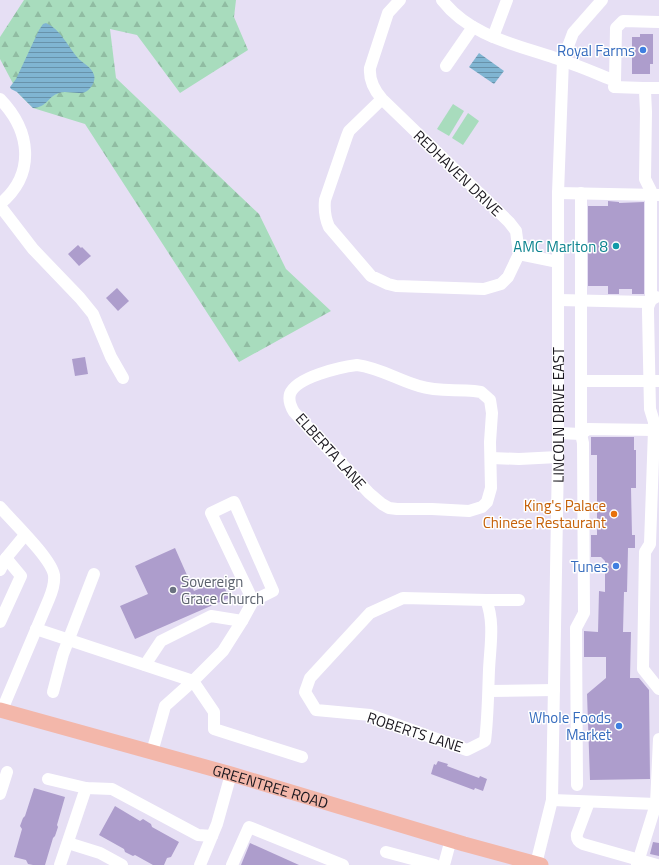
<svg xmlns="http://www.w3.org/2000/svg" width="659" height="865" viewBox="0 0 659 865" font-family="'Titillium Web',sans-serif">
  <defs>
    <pattern id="forest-firs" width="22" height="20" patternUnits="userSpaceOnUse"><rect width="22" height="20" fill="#a8dcbd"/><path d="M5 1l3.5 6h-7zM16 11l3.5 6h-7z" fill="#90bca2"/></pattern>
    <pattern id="water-rules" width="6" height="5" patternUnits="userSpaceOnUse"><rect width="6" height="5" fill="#80b5d2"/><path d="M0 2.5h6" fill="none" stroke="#6892aa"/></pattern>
  </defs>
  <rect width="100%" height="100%" fill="#e6dff4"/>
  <!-- forest -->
  <path fill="url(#forest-firs)" d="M24 0H236L234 17 248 50 180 93 137 35 110 29 116 78 259 214 286 269 331 311 239 362 85 124 33 108 18 93 0 59V37Z"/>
  <!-- garden -->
  <g fill="#a8dcbd">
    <path d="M453 104 464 111 449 136 437 129Z"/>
    <path d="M468 113 479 121 463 145 452 138Z"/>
  </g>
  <!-- water -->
  <g fill="url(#water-rules)">
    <path d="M46 23C60 29 68 46 77 57 82 63 92 67 94 75 96 81 91 88 87 91 80 96 67 90 59 93 48 96 48 107 33 108L17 92 11 89 10 87 16 79 39 30 43 24Z"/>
    <path d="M479 53 504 71 494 84 469 67Z"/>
  </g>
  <!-- building -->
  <g fill="#ad9dcc">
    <path d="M640 34H653V64H650V74H632V37H640Z"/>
    <path d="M608 201 619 202V203L644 202V294H632V289H619V294H608V286H588V206H608Z"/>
    <path d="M78 245 81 248 82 247 91 256 79 266 68 254Z"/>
    <path d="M117 288 129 301 118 311 106 298Z"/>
    <path d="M85 357 88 374 75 376 72 359Z"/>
    <path d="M591 437H634V450H636V488H631L632 535H635V548H628L627 592H624L623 632H631L630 678H639L649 690 650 779 590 780 587 694 606 678V657H584V631L598 632 599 591 605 592V561L601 557H591V535H597V455H591Z"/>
    <path d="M175 548 194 591 221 579 229 598 135 639 120 606 148 594 135 566Z"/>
    <path d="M438 761 448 764 447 766 479 778 480 776 487 779 483 791 475 788 474 790 431 774 434 764 436 765Z"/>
    <path d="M34 788 65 797 57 825 58 827 55 836 53 838 45 865H33L28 864 26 860 14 857 22 829 20 826 23 818 25 816Z"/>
    <path d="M115 806 140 821 143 819 151 824 152 827 179 842 171 857 167 858 164 865H153L135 855 133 856 125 852 124 849 99 835Z"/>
    <path d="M653 842 659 843V856L650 854Z"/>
    <path d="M250 843 299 865H241Z"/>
  </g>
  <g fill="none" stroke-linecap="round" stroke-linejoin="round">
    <!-- minor -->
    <g stroke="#fff" stroke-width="12">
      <path d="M442 0C470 36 514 44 555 58 575 64 595 73 615 81L614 87 643 88 645 91 646 112 645 179 651 191V300L648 307V312L650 409 654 422V430L650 544 645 552 643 669 659 689"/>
      <path d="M493 37 507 0"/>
      <path d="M446 66 473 27"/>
      <path d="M615 81 616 28 623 21 659 22"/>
      <path d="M643 88H659"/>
      <path d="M0 99C31 131 36 174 0 204"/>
      <path d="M382 99 349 131 347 136 325 200C324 210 325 218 329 227L371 276 388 284 396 286 484 289 501 284 508 277 519 254 516 231 509 222 382 99C374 90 369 80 370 68L388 13 400 0"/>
      <path d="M558 193 659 195"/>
      <path d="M0 206 33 249 80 298 93 314 111 357 123 378"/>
      <path d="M519 254 558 262"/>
      <path d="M559 300 647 302 656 297"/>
      <path d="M357 365C380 368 398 380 419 386 437 392 456 389 474 391L481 392 490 400 492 413 490 442 491 488 487 502 482 507 469 511 432 509H397L389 508 382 504 369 493 294 412C291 407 288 401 290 394 296 377 341 367 357 365Z"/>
      <path d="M581 381H659"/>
      <path d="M558 433 581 434 588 429 654 430"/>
      <path d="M491 458 519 459 558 457"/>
      <path d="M0 507C13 522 51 558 54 575 55 584 52 592 49 599L2 710"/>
      <path d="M0 570 6 558 25 535"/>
      <path d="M403 598 486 600C495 622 490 647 489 670 488 694 488 717 485 741L467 750 370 715 316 710 305 692 310 678 370 613Z"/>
      <path d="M486 600H519"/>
      <path d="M253 601 211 513 234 502 273 591 253 601 242 621 223 651 193 681 214 712V729L302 757"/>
      <path d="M0 622 21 576 6 558"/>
      <path d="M36 629 193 681 165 706 152 752"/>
      <path d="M145 665 161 641 211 616 242 621"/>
      <path d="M489 691 554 690"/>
      <path d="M53 692 63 654 94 574"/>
      <path d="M48 779 86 788 112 789 198 835 212 836"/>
      <path d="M577 785 576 628 584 613 583 443 581 434V193"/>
      <path d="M0 794 7 772"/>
      <path d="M552 800 656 804"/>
      <path d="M589 802 577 834C576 840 579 842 583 844L657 865"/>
      <path d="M68 843 100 853 122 865"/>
      <path d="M386 852 435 865"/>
      <path id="s1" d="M536 864 552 800 558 457V193L563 60 573 33 602 0"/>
      <path d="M60 865 86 788"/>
      <path d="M200 865 217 824 231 774"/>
      <path d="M232 865 249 827 343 865"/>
      <path d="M444 865 451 839"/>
      <path d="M637 865 656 804 659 739"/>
    </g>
    <!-- major -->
    <path stroke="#f3b7aa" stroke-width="15" id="s2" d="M0 710 231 774 464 844 541 865"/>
  </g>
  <!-- markers -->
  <g fill="#3f7fe0" stroke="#fff" stroke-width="1.5">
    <circle cx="643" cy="50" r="4"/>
    <circle cx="616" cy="566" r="4"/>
    <circle cx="619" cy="726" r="4"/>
  </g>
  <circle fill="#0f9aa8" stroke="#fff" stroke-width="1.5" cx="616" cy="246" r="4"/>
  <circle fill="#e8710a" stroke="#fff" stroke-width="1.5" cx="614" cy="514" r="4"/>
  <circle fill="#6b7280" stroke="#fff" stroke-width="1.5" cx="173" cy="590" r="4"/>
  <g text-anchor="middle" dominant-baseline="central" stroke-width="3" stroke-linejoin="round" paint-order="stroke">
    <!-- shop labels -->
    <g font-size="15" fill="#366cbe" stroke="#fff" text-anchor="end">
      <text x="635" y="50">Royal Farms</text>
      <text x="608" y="566">Tunes</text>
      <text x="611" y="717">Whole Foods<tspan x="611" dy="17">Market</tspan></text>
    </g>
    <!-- street labels -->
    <g font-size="15" fill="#1a171e" stroke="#fff">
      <text transform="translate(458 173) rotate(44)">REDHAVEN DRIVE</text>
      <text stroke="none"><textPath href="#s1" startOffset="451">LINCOLN DRIVE EAST</textPath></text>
      <text transform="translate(331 451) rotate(48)">ELBERTA LANE</text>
      <text transform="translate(415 732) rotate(18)">ROBERTS LANE</text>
      <text stroke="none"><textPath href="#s2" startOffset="281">GREENTREE ROAD</textPath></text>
    </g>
    <!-- culture labels -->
    <g font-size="15" fill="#0d838f" stroke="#fff" text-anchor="end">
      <text x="608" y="246">AMC Marlton 8</text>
    </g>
    <!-- food labels -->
    <g font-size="15" fill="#c56008" stroke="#fff" text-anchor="end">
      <text x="606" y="505">King's Palace<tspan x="606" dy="17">Chinese Restaurant</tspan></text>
    </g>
    <!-- worship labels -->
    <g font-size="15" fill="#5b616d" stroke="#fff" text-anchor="start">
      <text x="181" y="581">Sovereign<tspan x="181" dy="17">Grace Church</tspan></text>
    </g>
  </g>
</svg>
